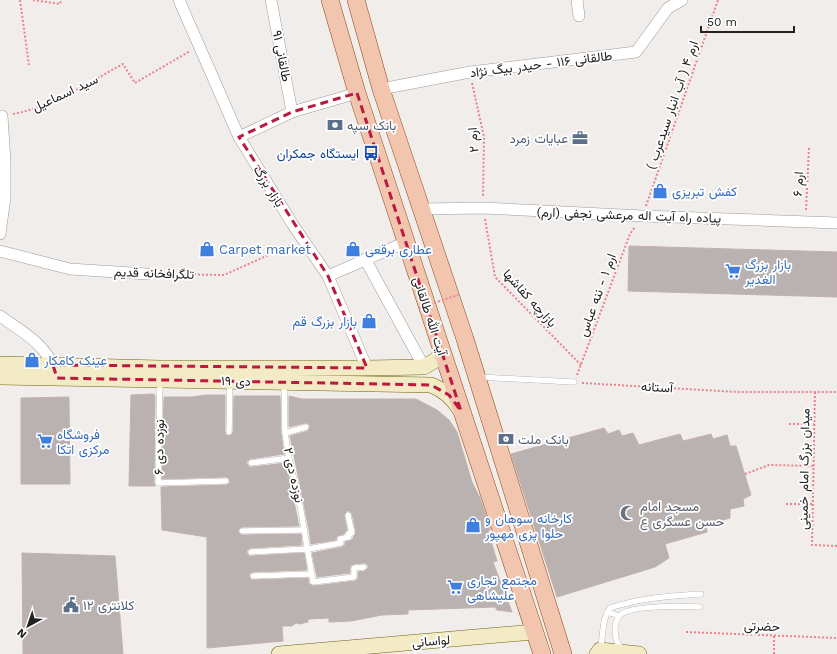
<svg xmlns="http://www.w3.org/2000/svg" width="837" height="654" viewBox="0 0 837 654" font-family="'Work Sans',Vazirmatn,sans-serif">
  <rect width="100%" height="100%" fill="#f1edea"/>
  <!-- building -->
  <g fill="#bab2b0" stroke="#c1b2ae">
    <path d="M629 246 837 252V297L628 291Z"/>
    <path d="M154 394V396H155L154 483 155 486H129L131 395Z"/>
    <path d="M207 395H225V432L226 435 229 436 232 434 233 432 234 396H280L281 433 284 454 250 459 247 461V464L249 467H252L286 463 299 526 242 527 239 529 238 531 240 534 242 535 301 534 302 545 251 548 247 550V553L249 556H251L304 553 307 570 253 572 249 574 251 580 308 578 309 584 314 586 355 581 358 579V572L365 571 368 568V565L365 563 354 564 350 566V573L317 577 312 553 342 547 345 545V542L352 540 356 532 352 514 350 511H347L344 516 347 530 344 534 337 536 336 540 311 544 309 530 290 436 308 431 310 426 309 424 305 423 289 427V396L302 399H416L437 410 449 420 457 432 472 482 480 498 490 527V530L488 531 497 561 493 562 512 612 497 610 495 607 408 610V614L382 615 351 621 329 622V618L308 619V622L299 624 296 623 292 626H282L283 641 207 648V537L162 530 161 487 226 485 230 483 229 478 226 477 162 479 164 397H191Z"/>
    <path d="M69 397 70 484H21V398Z"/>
    <path d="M604 428 608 434 619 430 622 436 633 433 639 445 680 434 683 441 711 434 713 439 727 435 730 446H736L751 495 743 499 744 506 730 509V518L706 525 707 532 665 544 669 558 655 567 557 597 511 454Z"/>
    <path d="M22 553 115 556 123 654H23Z"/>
  </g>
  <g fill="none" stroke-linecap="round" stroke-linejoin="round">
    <defs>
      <g id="lane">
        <path d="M479 377 574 382"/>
        <path d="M160 380 158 483 226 481"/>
        <path d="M284 383 285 433 289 458 300 505 313 582 354 577V568L364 567"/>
        <path d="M229 432 230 382"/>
        <path d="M285 433 306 427"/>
        <path d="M251 463 289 458"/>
        <path d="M242 531 305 530"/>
        <path d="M251 552 308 549 341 543 340 539 349 537 348 534 352 533 348 515"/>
        <path d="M253 576 312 574"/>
        <path d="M607 612 619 616"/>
        <path d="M600 649C604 635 601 621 610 608 639 598 670 596 701 594"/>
        <path d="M623 649C617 645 615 637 615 630 615 625 616 619 620 615 631 605 684 606 700 607"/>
      </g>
      <g id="street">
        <path d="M179 0 239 137 293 225 328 276 367 368"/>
        <path d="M271 0 292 112"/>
        <path d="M577 0 579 16"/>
        <path d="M381 89 470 72 636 52 668 8 682 0"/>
        <path d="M0 116H2L5 162V197L0 234"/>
        <path d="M239 137 292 112 357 93"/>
        <path d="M422 209 483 208 643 216 837 223"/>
        <path d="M0 251 70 269 147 274"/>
        <path d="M365 259 424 367"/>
        <path d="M328 276 406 242"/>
        <path d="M0 316C21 331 46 344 55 370"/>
      </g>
      <g id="secondary">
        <path d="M0 364 160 368H367L424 367 439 358 441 347"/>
        <path d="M0 377 431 385C444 390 453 398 460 410"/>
        <path d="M279 654 534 632"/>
        <path d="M597 654 600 650 639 654"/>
      </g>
      <g id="primary">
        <path d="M330 0 357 93 542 654"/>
        <path d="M356 0 381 89 465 339 563 654"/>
      </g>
    </defs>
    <!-- lane casing -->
    <use href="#lane" stroke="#9c9c9c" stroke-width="6"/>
    <!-- street casing -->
    <use href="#street" stroke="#9c9c9c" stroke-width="12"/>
    <!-- secondary casing -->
    <use href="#secondary" stroke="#6f6313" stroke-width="16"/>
    <!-- primary casing -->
    <use href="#primary" stroke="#8d4813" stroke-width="18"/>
    <!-- path -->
    <g stroke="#ea828f" stroke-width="2" stroke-dasharray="2 2" stroke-linecap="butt">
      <path d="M20 0 29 65"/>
      <path d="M33 0 60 4 61 0"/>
      <path d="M472 83 484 137 483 197"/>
      <path d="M13 114C52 107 88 83 123 64L135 83 190 51"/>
      <path d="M646 206 718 0"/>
      <path d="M806 210 809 147"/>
      <path d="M485 219 495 277 581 365"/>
      <path d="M158 274 224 275 293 244"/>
      <path d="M577 375 630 234 635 227"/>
      <path d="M582 383 738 392H837"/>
      <path d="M815 392 812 545 837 546"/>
      <path d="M789 424H814"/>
      <path d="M745 474 769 465 813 466"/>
      <path d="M786 504H812"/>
      <path d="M686 632 837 638"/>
      <path d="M774 654V636"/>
    </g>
    <!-- lane -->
    <use href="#lane" stroke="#fff" stroke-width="5.5"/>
    <!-- street -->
    <use href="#street" stroke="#fff" stroke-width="11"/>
    <!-- secondary -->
    <use href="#secondary" stroke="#f3ebc6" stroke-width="15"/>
    <!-- primary -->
    <use href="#primary" stroke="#f2c5ae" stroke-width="17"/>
    <!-- path-bridge -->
    <path stroke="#ea828f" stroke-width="2" stroke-dasharray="2 2" stroke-linecap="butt" d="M419 308 458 295"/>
  </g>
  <!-- marked area -->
  <path fill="none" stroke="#bb193f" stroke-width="3" stroke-dasharray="8 5" stroke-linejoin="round" d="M357 93 461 411 449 395 431 385 57 378 53 365 367 368 328 276 239 137 292 112Z"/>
  <!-- icons -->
  <defs>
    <symbol id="bank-bare" viewBox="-9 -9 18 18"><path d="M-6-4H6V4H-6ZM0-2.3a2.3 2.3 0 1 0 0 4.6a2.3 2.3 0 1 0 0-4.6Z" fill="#5c6f8a" stroke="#fff" stroke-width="2.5" paint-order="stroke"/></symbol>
    <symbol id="office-bare" viewBox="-9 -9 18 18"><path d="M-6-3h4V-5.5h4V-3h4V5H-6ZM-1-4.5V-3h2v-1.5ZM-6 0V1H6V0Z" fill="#5c6f8a" stroke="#fff" stroke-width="2.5" paint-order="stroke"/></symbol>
    <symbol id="bus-bare" viewBox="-9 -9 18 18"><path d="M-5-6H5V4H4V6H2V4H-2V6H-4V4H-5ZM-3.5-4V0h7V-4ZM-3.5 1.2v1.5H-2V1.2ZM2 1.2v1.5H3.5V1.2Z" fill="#1a4fb4" stroke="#fff" stroke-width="2.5" paint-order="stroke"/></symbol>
    <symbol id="shop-bare" viewBox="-9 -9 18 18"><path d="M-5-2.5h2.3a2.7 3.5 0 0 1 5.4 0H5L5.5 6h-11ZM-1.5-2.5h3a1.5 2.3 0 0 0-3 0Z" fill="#3f7fe0" stroke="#fff" stroke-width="2.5" paint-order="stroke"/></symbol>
    <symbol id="supermarket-bare" viewBox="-9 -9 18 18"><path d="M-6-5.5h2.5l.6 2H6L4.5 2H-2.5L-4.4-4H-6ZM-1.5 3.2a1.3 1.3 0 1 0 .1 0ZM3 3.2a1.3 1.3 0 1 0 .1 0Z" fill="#3f7fe0" stroke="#fff" stroke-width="2.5" paint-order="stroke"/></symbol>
    <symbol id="mosque-bare" viewBox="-9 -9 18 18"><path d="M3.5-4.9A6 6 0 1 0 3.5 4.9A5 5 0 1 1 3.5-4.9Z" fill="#6b7280" stroke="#fff" stroke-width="2.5" paint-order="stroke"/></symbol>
    <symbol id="civic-bare" viewBox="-9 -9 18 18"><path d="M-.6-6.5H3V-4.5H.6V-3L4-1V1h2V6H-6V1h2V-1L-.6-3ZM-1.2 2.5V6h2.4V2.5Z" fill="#5c6f8a" stroke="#fff" stroke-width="2.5" paint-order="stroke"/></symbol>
  </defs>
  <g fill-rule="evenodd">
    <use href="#bank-bare" x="324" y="114" width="22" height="22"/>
    <use href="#office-bare" x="569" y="127" width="22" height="22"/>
    <use href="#bus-bare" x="360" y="142" width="22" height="22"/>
    <use href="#shop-bare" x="649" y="180" width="22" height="22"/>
    <use href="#shop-bare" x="196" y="238" width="22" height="22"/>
    <use href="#shop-bare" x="342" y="238" width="22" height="22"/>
    <use href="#supermarket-bare" x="722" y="260" width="22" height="22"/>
    <use href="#shop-bare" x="358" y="310" width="22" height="22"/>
    <use href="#shop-bare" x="21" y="349" width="22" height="22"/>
    <use href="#bank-bare" x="495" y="428" width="22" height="22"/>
    <use href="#supermarket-bare" x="34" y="430" width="22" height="22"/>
    <use href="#mosque-bare" x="617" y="502" width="22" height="22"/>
    <use href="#shop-bare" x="462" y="514" width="22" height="22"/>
    <use href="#supermarket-bare" x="444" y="576" width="22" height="22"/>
    <use href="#civic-bare" x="60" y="594" width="22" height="22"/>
  </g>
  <g text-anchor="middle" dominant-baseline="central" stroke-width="3.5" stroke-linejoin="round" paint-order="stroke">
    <!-- street labels -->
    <g font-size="13" fill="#222" stroke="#fff">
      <text transform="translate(282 56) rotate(79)">طالقانی ۹۱</text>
      <text transform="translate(541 64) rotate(-7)">طالقانی ۱۱۶ - حیدر بیگ نژاد</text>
      <text transform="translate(65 93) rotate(-25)">سید اسماعیل</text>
      <text transform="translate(672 105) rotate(-71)">ارم ۴ ( آب انبار سیدعرب )</text>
      <text transform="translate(473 140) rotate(-95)">ارم ۲</text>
      <text transform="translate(798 184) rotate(-87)">ارم ۶</text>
      <text transform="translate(269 186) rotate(58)">بازار بزرگ</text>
      <text transform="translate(629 215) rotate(2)">پیاده راه آیت اله مرعشی نجفی (ارم)</text>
      <text transform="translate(154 273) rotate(2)">تلگرافخانه قدیم</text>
      <text transform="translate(597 295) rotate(-70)">ارم ۱ - ننه عباس</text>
      <text transform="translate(530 298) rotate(48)">بازارچه کفاشها</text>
      <text transform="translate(430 316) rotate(72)">آیت الله طالقانی</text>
      <text transform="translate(236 381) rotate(1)">۱۹ دی</text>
      <text transform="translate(657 387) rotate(3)">آستانه</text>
      <text transform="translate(159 447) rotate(-89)">نوزده دی ۶</text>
      <text transform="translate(804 469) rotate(-89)">میدان بزرگ امام خمینی</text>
      <text transform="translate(294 475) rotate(78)">نوزده دی ۲</text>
      <text transform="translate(762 626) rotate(2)">حضرتی</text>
      <text transform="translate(431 641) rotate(-5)">لواسانی</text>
    </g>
    <!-- service labels -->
    <g font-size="13" fill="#4e5e75" stroke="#fff" text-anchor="start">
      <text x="347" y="125">بانک سپه</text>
      <text x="568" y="138" text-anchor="end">عبایات زمرد</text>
      <text x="518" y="439">بانک ملت</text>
      <text x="83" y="605">کلانتری ۱۲</text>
    </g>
    <!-- transit labels -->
    <g font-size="13" fill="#164399" stroke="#fff" text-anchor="end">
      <text x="359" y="153">ایستگاه جمکران</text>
    </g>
    <!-- shop labels -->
    <g font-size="13" fill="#366cbe" stroke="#fff" text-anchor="start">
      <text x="672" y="191">کفش تبریزی</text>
      <text x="219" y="249">Carpet market</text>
      <text x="365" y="249">عطاری برقعی</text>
      <text x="745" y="264">بازار بزرگ<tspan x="745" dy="15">الغدیر</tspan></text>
      <text x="357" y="321" text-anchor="end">بازار بزرگ قم</text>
      <text x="44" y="360">عینک کامکار</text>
      <text x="57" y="434">فروشگاه<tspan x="57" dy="15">مرکزی اتکا</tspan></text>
      <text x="485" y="518">کارخانه سوهان و<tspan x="485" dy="15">حلوا پزی مهپور</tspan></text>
      <text x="467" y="580">مجتمع تجاری<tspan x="467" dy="15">علیشاهی</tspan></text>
    </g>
    <!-- worship labels -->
    <g font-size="13" fill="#5b616d" stroke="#fff" text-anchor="start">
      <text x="640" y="506">مسجد امام<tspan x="640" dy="15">حسن عسگری ع</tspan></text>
    </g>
  </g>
  <!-- north arrow -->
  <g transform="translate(28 626) rotate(220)" stroke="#ffffff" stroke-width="3" paint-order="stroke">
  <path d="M0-3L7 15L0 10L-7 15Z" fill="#222222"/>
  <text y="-6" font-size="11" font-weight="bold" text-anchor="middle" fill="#222222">N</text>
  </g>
  <!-- scale -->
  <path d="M701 26v6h93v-6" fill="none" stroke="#222222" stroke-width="2"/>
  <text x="707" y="26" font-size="12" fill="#222222" stroke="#ffffff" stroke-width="3" paint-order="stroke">50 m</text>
</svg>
